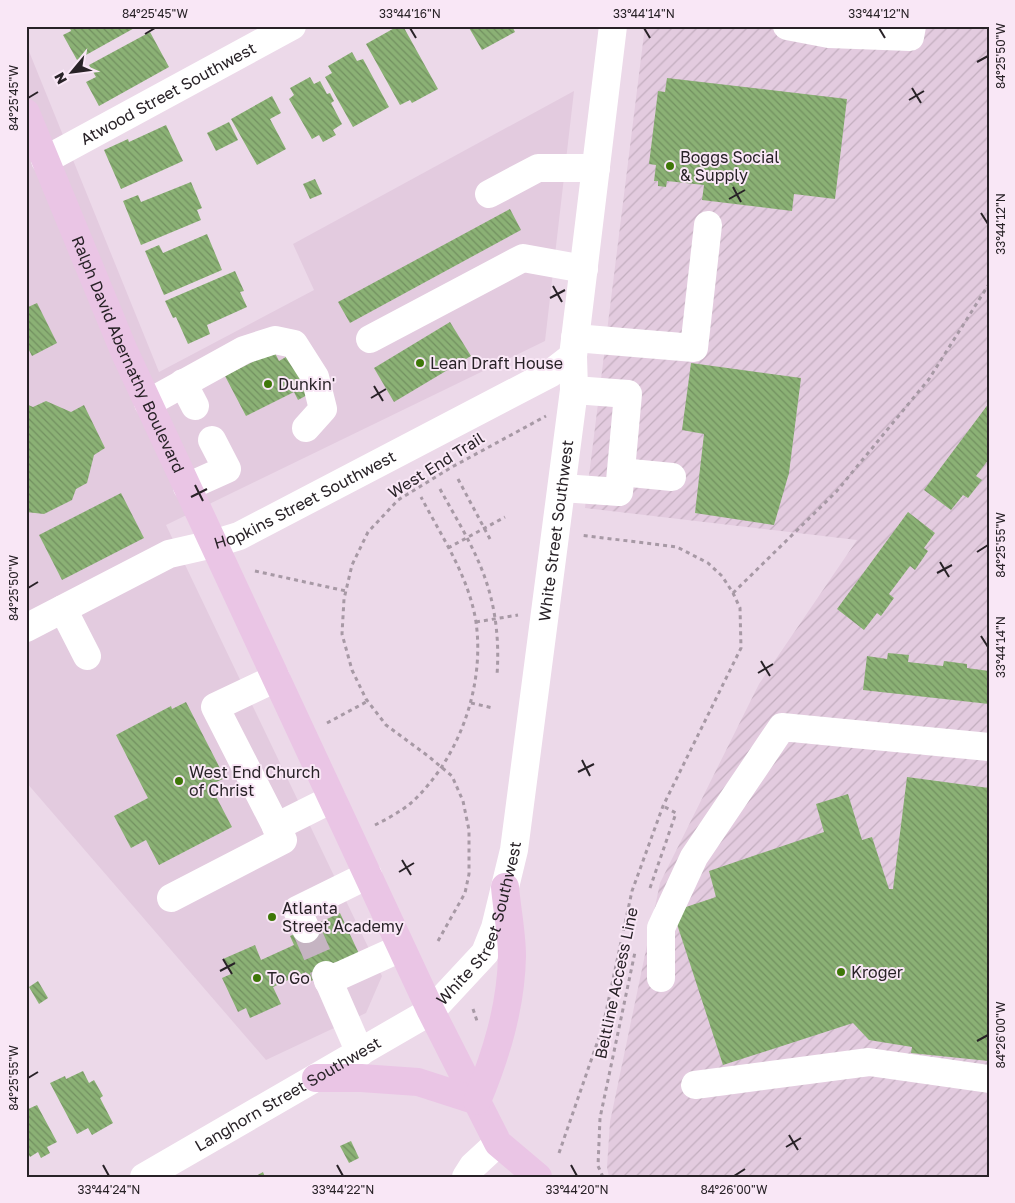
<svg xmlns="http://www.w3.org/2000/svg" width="1015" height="1203" viewBox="0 0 1015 1203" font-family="'Golos Text',sans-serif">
  <defs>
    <pattern id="industrial-furrows" width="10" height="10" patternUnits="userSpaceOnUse" patternTransform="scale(1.25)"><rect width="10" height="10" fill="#e3cbdf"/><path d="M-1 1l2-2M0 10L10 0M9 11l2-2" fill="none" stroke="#c3aebf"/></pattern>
    <pattern id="building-back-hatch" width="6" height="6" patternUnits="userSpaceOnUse" patternTransform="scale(1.25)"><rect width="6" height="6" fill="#8bb175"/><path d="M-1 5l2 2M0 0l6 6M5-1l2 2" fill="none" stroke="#729060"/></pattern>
  </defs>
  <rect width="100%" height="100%" fill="#ecd9e9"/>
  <!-- built -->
  <path fill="#e3cbdf" d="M26 44 159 372 314 290 293 244 574 91 545 341 166 525 382 976 366 1013 266 1060 26 782Z"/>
  <!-- industrial -->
  <path fill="url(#industrial-furrows)" d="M645 26H989V1177H609L607 1167 610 1122 660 883 759 684 857 540 585 508Z"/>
  <!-- building -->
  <g fill="url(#building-back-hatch)">
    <path d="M69 26H138L77 60 63 35 71 31Z"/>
    <path d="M398 26H403L438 89 412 103 410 100 400 105 366 44Z"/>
    <path d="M468 26H512L515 32 482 50Z"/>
    <path d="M150 32 169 67 99 106 86 82 96 77 89 65Z"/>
    <path d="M352 52 357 61 363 59 389 107 353 127 325 77 332 73 328 66Z"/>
    <path d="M310 77 314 84 320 81 327 94 330 93 334 101 331 103 342 124 333 130 336 135 323 142 319 135 312 139 289 99 294 95 290 88Z"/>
    <path d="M667 78 847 99 835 199 794 194 792 211 702 200 704 185 667 181 666 187 658 186V181H654L656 165 649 164 658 91 665 92Z"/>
    <path d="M272 96 281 113 270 119 286 149 257 165 231 119Z"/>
    <path d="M229 122 238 140 216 151 207 133Z"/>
    <path d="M166 125 183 161 121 189 104 150 128 139 129 142Z"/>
    <path d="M315 179 322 194 310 199 303 184Z"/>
    <path d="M191 182 202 208 197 210 201 220 141 245 123 201 138 195 141 202Z"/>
    <path d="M510 209 521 230 350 323 338 302Z"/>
    <path d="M207 234 222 270 164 295 145 251 159 245 163 253Z"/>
    <path d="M235 271 244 291 240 292 247 307 207 325 210 334 188 344 176 317 173 318 165 301Z"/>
    <path d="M37 303 57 343 32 356 29 350 26 351V308Z"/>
    <path d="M450 322 471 356 394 402 374 368Z"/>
    <path d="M274 351 279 361 291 354 311 393 298 400 294 392 246 416 225 376Z"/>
    <path d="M691 363 801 378 789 473 774 525 695 513 704 434 682 430Z"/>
    <path d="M46 401 71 412 84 405 105 448 94 455 87 483 76 489 72 500 44 514 26 512V404L33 407Z"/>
    <path d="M989 403V459L976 476 982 480 968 498 963 495 951 510 924 490Z"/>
    <path d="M121 493 144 538 62 580 39 535Z"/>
    <path d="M908 512 935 533 924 548 928 551 915 570 910 566 889 594 894 598 881 616 877 613 864 630 837 609Z"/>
    <path d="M888 653 909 655 908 662 943 666 944 661 967 664V668L989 671V704L863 690 867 656 887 659Z"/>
    <path d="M186 702 225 778 210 785 232 827 159 865 146 840 131 848 114 816 148 798 116 735 171 706 172 709Z"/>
    <path d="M907 777 989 788V1061L911 1053 912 1047 869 1040 853 1023 723 1065 676 921 683 908 716 897 709 871 824 832 816 804 848 794 862 840 872 837 889 889H893Z"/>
    <path d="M340 913 361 958 311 981 306 972 273 987 281 1004 250 1018 246 1008 238 1012 222 978 231 974 223 959 255 945 261 960 294 945 290 936Z"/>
    <path d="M38 981 48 998 39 1004 29 987Z"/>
    <path d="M83 1071 89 1083 94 1080 103 1096 100 1098 113 1123 92 1135 88 1128 77 1134 50 1083 65 1076 66 1079Z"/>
    <path d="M37 1105 57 1142 47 1147 50 1153 41 1158 38 1152 30 1157 26 1150V1110Z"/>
    <path d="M351 1141 359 1158 349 1163 340 1146Z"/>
    <path d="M263 1172 265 1177H254Z"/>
  </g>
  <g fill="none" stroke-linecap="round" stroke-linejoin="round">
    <!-- minor-tunnel -->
    <path stroke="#c5b4c2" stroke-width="28" stroke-dasharray="28 14" stroke-linecap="butt" d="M306 929 326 975"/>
    <!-- path -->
    <g stroke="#a799a5" stroke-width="3" stroke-dasharray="4 4" stroke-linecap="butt">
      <path d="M458 479 490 539"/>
      <path d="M440 489C458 522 480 556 490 594 497 620 499 648 497 675"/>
      <path d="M448 548 505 517"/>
      <path d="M255 571 346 591"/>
      <path d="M733 593 836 492 929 379 989 284"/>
      <path d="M476 622 518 615"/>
      <path d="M471 703 493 708"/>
      <path d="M327 723 368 701"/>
      <path d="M375 825C387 819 400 812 411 803 459 759 485 687 476 622 469 577 442 537 421 497"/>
      <path d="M650 888 676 813 663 806"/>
      <path d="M438 941 465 893 469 874V830L463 801 452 776 428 756 386 725 366 699 352 670 342 634 344 599 352 565 368 532 398 500 452 467 546 416"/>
      <path d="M473 1009 477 1021"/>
      <path d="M559 1153 603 1026 632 891 663 806 741 648 740 608 733 593 722 576 708 563 677 547 580 535"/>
      <path d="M603 1177 598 1166 600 1118 635 952"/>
    </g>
    <!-- minor -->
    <g stroke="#fff" stroke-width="28">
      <path d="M787 26 829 34 910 37 912 26"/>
      <path id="s1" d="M45 160 292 26"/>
      <path d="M489 194 538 168H596"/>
      <path d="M575 338 694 348 708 225"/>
      <path d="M370 339 523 258 584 269"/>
      <path d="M183 383 195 406"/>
      <path d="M148 403 244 350 275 340 294 344 315 377 323 409 306 428"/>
      <path d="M621 472 672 477"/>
      <path d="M187 487 227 469 212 440"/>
      <path d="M562 488 619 492 628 394 574 390"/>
      <path d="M63 609 87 656"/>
      <path id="s2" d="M26 628 169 554 213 544 239 536 551 373 573 356"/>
      <path d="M276 827 332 799"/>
      <path d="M171 898 283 840 215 707 276 678"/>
      <path d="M306 929 297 910 368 875"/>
      <path d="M326 975 360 1053"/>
      <path d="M661 978V928L694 857 782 727 989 747"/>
      <path d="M328 981 401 948"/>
      <path d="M695 1085 869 1062 989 1079"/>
      <path id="s3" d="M144 1177 431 1011 485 953 495 928 514 850 574 390 573 356 613 26"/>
      <path d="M466 1177 473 1166 498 1143"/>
    </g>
    <!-- major -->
    <g stroke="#eac5e5" stroke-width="28">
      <path id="s4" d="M26 113 124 351 431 1011 498 1143 538 1177"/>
      <path d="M316 1078H361L418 1082 477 1101"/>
      <path d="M477 1101C496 1055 511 1007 512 956 512 934 507 910 505 887"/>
    </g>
  </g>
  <!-- ticks -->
  <path fill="none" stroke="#282227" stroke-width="2" d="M410 28 416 38M644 28 650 38M879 28 885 38M145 34 155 28M977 62 988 56M912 88 921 103M28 98 38 92M909 100 924 91M733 187 741 202M729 199 745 190M981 213 988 224M553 286 562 302M550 298 565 290M374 386 383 401M371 398 386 389M195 485 203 501M191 497 207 489M977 552 988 545M940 562 949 577M937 573 952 565M28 588 38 582M981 636 988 647M761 661 770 676M758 673 773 664M582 760 590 776M578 772 594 764M402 860 411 875M399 872 414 863M223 959 232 974M220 971 235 963M977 1041 988 1035M28 1078 38 1072M789 1135 798 1150M786 1147 801 1138M103 1165 109 1176M337 1165 343 1176M571 1165 577 1176M734 1176 745 1169"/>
  <!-- markers -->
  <g fill="#3e7708" stroke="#f9e7f6" stroke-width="2">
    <circle cx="670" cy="166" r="5"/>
    <circle cx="420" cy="363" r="5"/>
    <circle cx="268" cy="384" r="5"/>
    <circle cx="179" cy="781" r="5"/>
    <circle cx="272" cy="917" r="5"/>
    <circle cx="841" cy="972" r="5"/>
    <circle cx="257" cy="978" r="5"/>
  </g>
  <g text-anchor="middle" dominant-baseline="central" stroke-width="4" stroke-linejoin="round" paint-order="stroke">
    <!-- street labels -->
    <g font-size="16" fill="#282227" stroke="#f9e7f6">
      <text stroke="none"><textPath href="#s1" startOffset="140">Atwood Street Southwest</textPath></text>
      <text stroke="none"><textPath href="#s4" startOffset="262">Ralph David Abernathy Boulevard</textPath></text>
      <text transform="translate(436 465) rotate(-32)">West End Trail</text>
      <text stroke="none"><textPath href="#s2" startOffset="308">Hopkins Street Southwest</textPath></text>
      <text stroke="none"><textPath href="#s3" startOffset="840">White Street Southwest</textPath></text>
      <text stroke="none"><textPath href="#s3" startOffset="435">White Street Southwest</textPath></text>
      <text transform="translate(616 983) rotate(-78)">Beltline Access Line</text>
      <text stroke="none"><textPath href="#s3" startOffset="166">Langhorn Street Southwest</textPath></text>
    </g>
    <!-- poi labels -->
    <g font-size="16" fill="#282227" stroke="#f9e7f6" text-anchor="start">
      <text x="680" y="157">Boggs Social<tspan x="680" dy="18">&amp; Supply</tspan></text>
      <text x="430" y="363">Lean Draft House</text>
      <text x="278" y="384">Dunkin'</text>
      <text x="189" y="772">West End Church<tspan x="189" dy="18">of Christ</tspan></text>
      <text x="282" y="908">Atlanta<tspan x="282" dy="18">Street Academy</tspan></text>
      <text x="851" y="972">Kroger</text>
      <text x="267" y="978">To Go</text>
    </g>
  </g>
  <!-- border -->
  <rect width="1015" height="1203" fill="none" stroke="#f9e7f6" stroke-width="55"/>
  <!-- north arrow -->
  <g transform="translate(72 72) rotate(241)" stroke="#f9e7f6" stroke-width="4" paint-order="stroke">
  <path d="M0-4L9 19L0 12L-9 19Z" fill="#282227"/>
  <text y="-8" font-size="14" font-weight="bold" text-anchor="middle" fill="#282227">N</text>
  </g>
  <rect x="28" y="28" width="960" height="1148" fill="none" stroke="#282227" stroke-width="2"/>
  <g font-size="12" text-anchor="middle" fill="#282227">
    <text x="155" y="18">84°25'45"W</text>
    <text x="410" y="18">33°44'16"N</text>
    <text x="644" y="18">33°44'14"N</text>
    <text x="879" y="18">33°44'12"N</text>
    <text transform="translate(1001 56) rotate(-90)" y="4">84°25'50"W</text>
    <text transform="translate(14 98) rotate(-90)" y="4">84°25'45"W</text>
    <text transform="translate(1001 224) rotate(-90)" y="4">33°44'12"N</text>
    <text transform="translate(1001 545) rotate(-90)" y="4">84°25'55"W</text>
    <text transform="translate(14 588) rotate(-90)" y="4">84°25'50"W</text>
    <text transform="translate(1001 647) rotate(-90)" y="4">33°44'14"N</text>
    <text transform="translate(1001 1035) rotate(-90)" y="4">84°26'00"W</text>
    <text transform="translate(14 1078) rotate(-90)" y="4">84°25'55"W</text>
    <text x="109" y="1194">33°44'24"N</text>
    <text x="343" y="1194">33°44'22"N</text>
    <text x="577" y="1194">33°44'20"N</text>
    <text x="734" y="1194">84°26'00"W</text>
  </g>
</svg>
